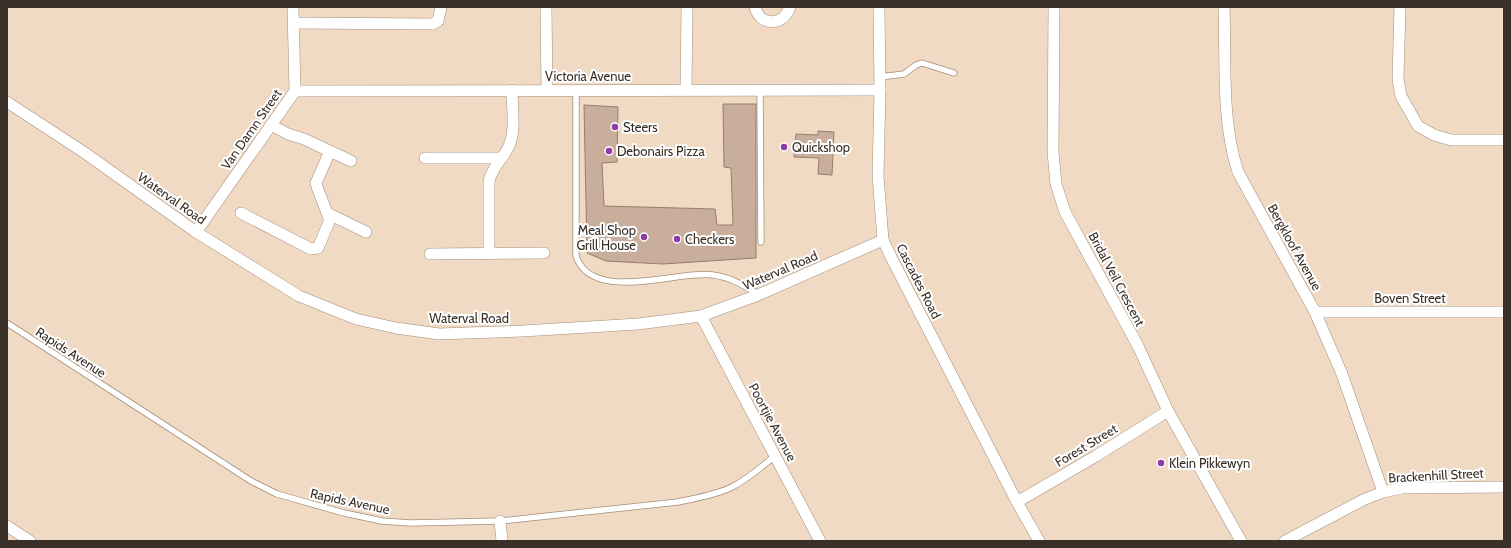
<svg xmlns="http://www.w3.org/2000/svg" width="1511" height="548" viewBox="0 0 1511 548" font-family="Cabin,sans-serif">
  <rect width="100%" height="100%" fill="#f1dac4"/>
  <!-- building -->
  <g fill="#c8ae9b" stroke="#957e6c">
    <path d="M723 104H756V258L663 264 606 261 587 253 584 105 618 107 617 162 602 163 604 206 715 209 717 225H733L731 168 724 167Z"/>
    <path d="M818 131 834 132 832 175 818 174 819 158 794 157 796 134 818 135Z"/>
  </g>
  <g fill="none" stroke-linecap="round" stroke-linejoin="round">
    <defs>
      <g id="service">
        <path d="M880 77 904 74 916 65 922 63 954 73"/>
        <path d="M576 90V256C592 304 677 270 713 275 730 277 743 285 758 294"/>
        <path d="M760 90 761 242"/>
        <path d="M7 323 251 481 277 494 344 513 382 521 410 523 500 521 678 502C696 498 716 495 732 487 748 479 761 467 775 456"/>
      </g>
      <g id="minor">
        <path d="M546 7 547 90"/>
        <path d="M755 7C760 27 784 26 790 7"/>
        <path d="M879 7 880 90 878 176 883 240 892 259 1017 502 1039 541"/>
        <path d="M1054 7 1053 152 1056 184 1065 212 1138 346 1168 411 1241 541"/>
        <path d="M1224 7C1226 61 1221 120 1238 172L1315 312 1342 374 1383 492"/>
        <path d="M1400 7 1398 79 1401 96 1418 126 1434 135 1451 140H1504"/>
        <path d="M294 23 432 24 438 21 441 7"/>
        <path d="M686 90 687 7"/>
        <path d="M295 91 880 90"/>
        <path d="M7 102 85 153 196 232 299 296 356 319 396 328 439 334 523 331 638 324 701 316 758 295 883 240"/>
        <path d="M271 125 288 134 304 139 351 161"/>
        <path d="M425 158H501"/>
        <path d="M241 213 311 249 318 248 329 222V218L317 187 316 183 330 151"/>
        <path d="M327 213 366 232"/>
        <path d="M196 232 295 91 293 7"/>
        <path d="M430 254 544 253"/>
        <path d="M489 254V181C492 167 503 159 509 146 516 130 512 108 512 90"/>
        <path d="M1315 312H1504"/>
        <path d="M701 316 820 541"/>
        <path d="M1017 502 1096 456 1168 411"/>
        <path d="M500 521 502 541"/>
        <path d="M7 526 30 541"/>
        <path d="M1285 541 1363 500 1383 492 1402 488 1504 487"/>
      </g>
    </defs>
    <!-- service casing -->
    <use href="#service" stroke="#a38e79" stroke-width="7"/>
    <!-- minor casing -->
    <use href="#minor" stroke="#a38e79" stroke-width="12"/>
    <!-- service -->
    <use href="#service" stroke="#fff" stroke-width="5.5"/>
    <!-- minor -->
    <use href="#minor" stroke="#fff" stroke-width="11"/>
  </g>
  <!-- markers -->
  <g fill="#8e3aa8" stroke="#fff" stroke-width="1.5">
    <circle cx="615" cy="127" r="4"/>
    <circle cx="784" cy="147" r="4"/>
    <circle cx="609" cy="151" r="4"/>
    <circle cx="644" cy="237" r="4"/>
    <circle cx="677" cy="239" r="4"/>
    <circle cx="1161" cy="463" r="4"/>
  </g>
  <g text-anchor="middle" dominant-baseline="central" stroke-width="4" stroke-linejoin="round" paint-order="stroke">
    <!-- street labels -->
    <g font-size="13" fill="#393128" stroke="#fff">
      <text x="588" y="76">Victoria Avenue</text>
      <text transform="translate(251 129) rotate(-55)">Van Damn Street</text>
      <text transform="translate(172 198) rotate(35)">Waterval Road</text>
      <text transform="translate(1295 247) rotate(61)">Bergkloof Avenue</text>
      <text transform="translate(780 270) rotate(-23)">Waterval Road</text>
      <text transform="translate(1117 279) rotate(62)">Bridal Veil Crescent</text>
      <text transform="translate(919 281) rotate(63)">Cascades Road</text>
      <text x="1410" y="298">Boven Street</text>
      <text x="469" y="318">Waterval Road</text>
      <text transform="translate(71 352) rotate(33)">Rapids Avenue</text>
      <text transform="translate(773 422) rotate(62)">Poortjie Avenue</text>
      <text transform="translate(1086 445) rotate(-31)">Forest Street</text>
      <text transform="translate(1436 475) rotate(-3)">Brackenhill Street</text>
      <text transform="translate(350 501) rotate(12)">Rapids Avenue</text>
    </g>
    <!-- poi labels -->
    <g font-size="13" fill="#393128" stroke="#fff" text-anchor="start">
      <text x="623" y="127">Steers</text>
      <text x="792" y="147">Quickshop</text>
      <text x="617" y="151">Debonairs Pizza</text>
      <text x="636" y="230" text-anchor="end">Meal Shop<tspan x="636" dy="15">Grill House</tspan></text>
      <text x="685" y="239">Checkers</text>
      <text x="1169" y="463">Klein Pikkewyn</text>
    </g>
  </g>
  <!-- border -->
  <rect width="1511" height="548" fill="none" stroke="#393128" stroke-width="16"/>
</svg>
